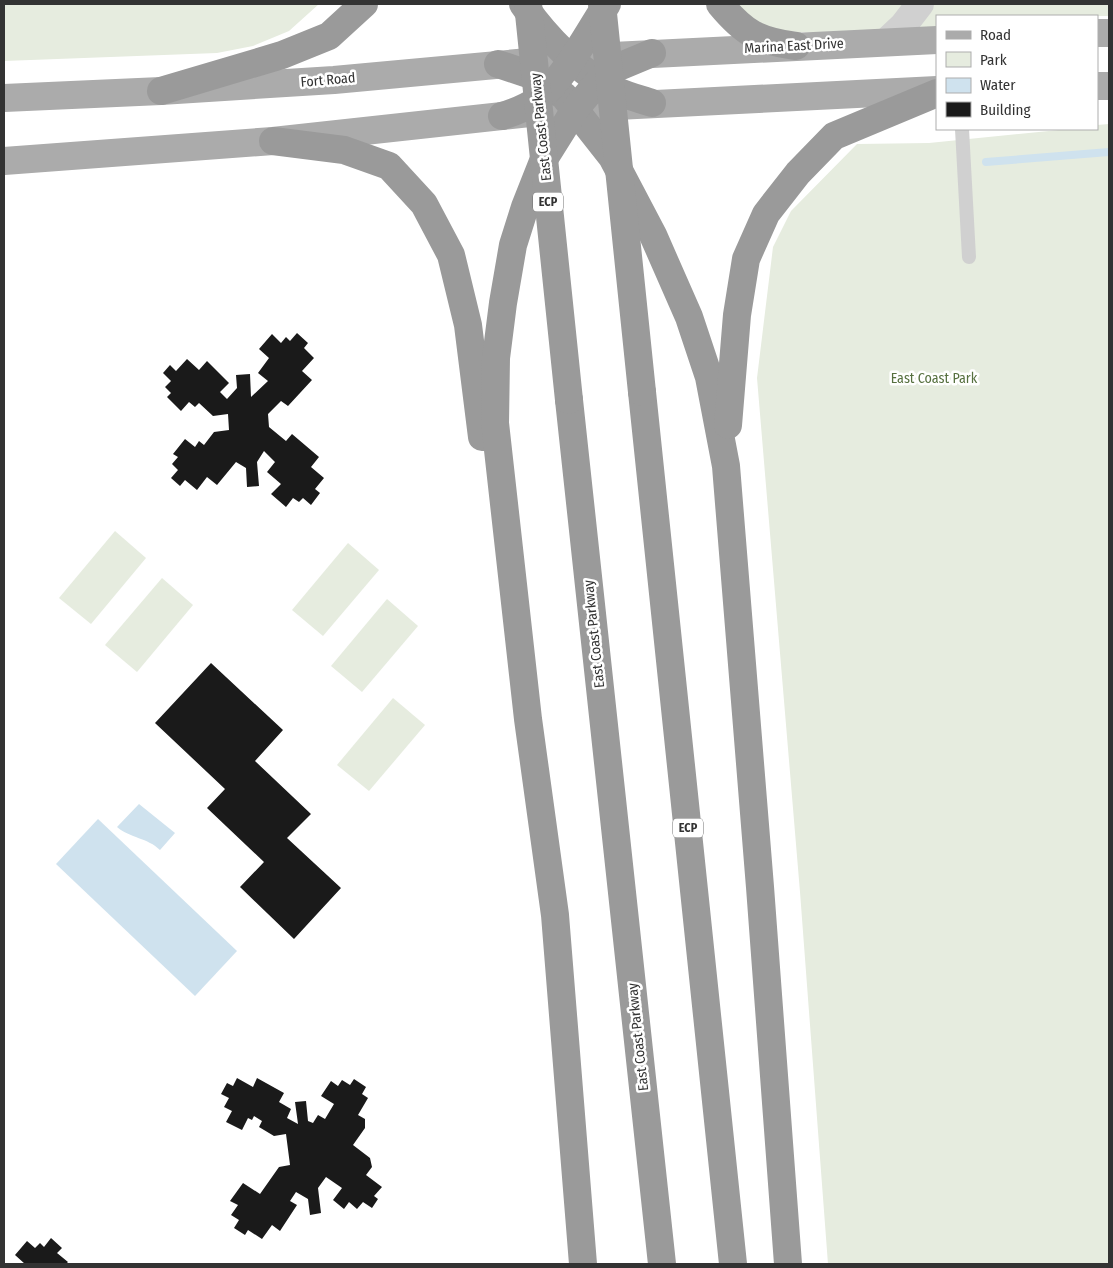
<svg xmlns="http://www.w3.org/2000/svg" width="1113" height="1268" viewBox="0 0 1113 1268" font-family="'Fira Sans Condensed',sans-serif">
  <rect width="100%" height="100%" fill="#fff"/>
  <!-- green -->
  <g fill="#e6ecdf">
    <path d="M4 4H319L289 31 253 46 217 53 4 61Z"/>
    <path d="M737 4H1109V16H937V28C893 30 792 41 756 23 749 19 742 10 737 4Z"/>
    <path d="M1109 124V1264H828L800 892 757 378 773 247 791 211 857 144 929 143 1069 129H1097V125Z"/>
    <path d="M115 531 146 558 91 624 59 598Z"/>
    <path d="M348 543 379 570 323 636 292 610Z"/>
    <path d="M162 578 193 605 137 672 105 645Z"/>
    <path d="M387 599 418 626 362 692 331 666Z"/>
    <path d="M393 698 425 725 369 791 337 765Z"/>
  </g>
  <!-- water -->
  <g fill="#cfe2ee">
    <path d="M139 804 175 833 160 850C148 838 130 838 117 827Z"/>
    <path d="M98 819 237 951 195 996 56 864Z"/>
  </g>
  <g fill="none" stroke-linecap="round" stroke-linejoin="round">
    <!-- stream -->
    <path stroke="#cfe2ee" stroke-width="8" d="M986 162 1109 152"/>
  </g>
  <!-- building -->
  <g fill="#1a1a1a">
    <path d="M297 333 308 343 304 348 314 358 302 371 312 380 288 406 281 401 268 414 269 427 286 441 292 434 319 457 311 467 324 478 315 489 320 493 311 505 303 498 299 502 293 498 286 507 271 494 281 484 267 472 275 462 264 451 257 462 259 486 247 487 246 468 236 462 217 485 207 477 197 490 185 480 180 486 171 478 178 470 172 464 178 457 173 454 185 439 195 447 199 441 204 445 214 432 229 430 228 414 213 416 199 403 195 407 189 402 181 411 167 397 171 393 165 387 171 381 163 373 170 365 176 371 187 359 199 370 207 361 229 383 220 392 227 399 237 388 236 375 250 374 251 397 268 381 258 373 269 358 259 349 272 334 281 343 286 337 290 341Z"/>
    <path d="M211 663 283 730 255 761 311 814 287 838 341 888 294 939 240 887 264 862 207 808 225 789 155 723Z"/>
    <path d="M237 1078 253 1087 257 1078 284 1093 279 1102 291 1109 287 1118 298 1124 295 1102 306 1101 308 1121 313 1123 318 1115 325 1119 334 1104 321 1096 331 1081 338 1086 342 1080 350 1085 354 1079 366 1087 362 1094 368 1098 358 1115 365 1119V1128L353 1145 370 1158 372 1167 366 1175 382 1187 374 1196 378 1199 372 1208 363 1202 357 1209 349 1202 344 1209 333 1200 342 1188 326 1177 318 1188 321 1213 310 1215 308 1199 296 1192 290 1201 297 1205 280 1231 272 1225 262 1239 248 1230 245 1235 234 1228 239 1220 231 1215 238 1205 230 1201 243 1183 260 1194 279 1167 290 1165 286 1134 274 1136 259 1127 262 1121 254 1116 252 1120 248 1118 242 1130 226 1122 232 1111 224 1107 229 1098 221 1094 227 1083 233 1086Z"/>
    <path d="M51 1238 62 1248 57 1253 68 1262 66 1264H25L15 1255 27 1241 35 1248 40 1243 44 1247Z"/>
  </g>
  <g fill="none" stroke-linecap="round" stroke-linejoin="round">
    <!-- service -->
    <path stroke="#d0d0d0" stroke-width="14" d="M962 129 969 257"/>
    <!-- minor -->
    <path stroke="#d0d0d0" stroke-width="28" d="M886 42 903 26 920 4"/>
    <!-- primary -->
    <g stroke="#ababab" stroke-width="28">
      <path d="M1097 33H1109"/>
      <path d="M1097 86H1109"/>
      <path d="M4 98 161 91 334 80 572 58 937 40"/>
      <path d="M4 161 273 141 576 108 937 90"/>
    </g>
    <!-- motorway -->
    <g stroke="#9a9a9a" stroke-width="28">
      <path d="M523 4C543 34 582 75 615 90 627 96 640 99 652 103"/>
      <path d="M720 4C744 33 758 41 796 46"/>
      <path d="M498 64 534 76 564 96 612 157 653 235 689 317 709 377 726 466 760 887 788 1264"/>
      <path d="M161 91 282 55 329 36 364 4"/>
      <path d="M502 116C515 112 526 108 537 100 565 78 587 34 607 4"/>
      <path d="M273 141 344 150 389 166 424 204 451 255 468 325 482 437"/>
      <path d="M642 392 733 1264"/>
      <path d="M569 400 662 1264"/>
      <path d="M728 425 737 315 746 259 766 214 798 173 834 136 937 93"/>
      <path d="M583 1264 555 915 528 719 495 423 496 358 503 303 513 245 525 207 544 159 576 108 599 81 616 68 652 53"/>
    </g>
    <!-- motorway-bridge -->
    <g stroke="#9a9a9a" stroke-width="28">
      <path d="M528 4 569 400"/>
      <path d="M602 4 642 392"/>
    </g>
  </g>
  <g text-anchor="middle" dominant-baseline="central" stroke-width="5" stroke-linejoin="round" paint-order="stroke">
    <!-- shield labels -->
    <g fill="#fff" stroke="#707070" stroke-width="1">
      <rect x="533" y="192.5" width="30" height="19" rx="4"/>
      <rect x="673" y="818.5" width="30" height="19" rx="4"/>
    </g>
    <g font-size="12" font-weight="bold" fill="#333">
      <text x="548" y="202">ECP</text>
      <text x="688" y="828">ECP</text>
    </g>
    <!-- street labels -->
    <g font-size="14" fill="#333" stroke="#fff">
      <text transform="translate(794 46) rotate(-3)">Marina East Drive</text>
      <text transform="translate(328 80) rotate(-5)">Fort Road</text>
      <text transform="translate(541 127) rotate(-96)">East Coast Parkway</text>
      <text transform="translate(594 634) rotate(-96)">East Coast Parkway</text>
      <text transform="translate(638 1037) rotate(-96)">East Coast Parkway</text>
    </g>
    <!-- park labels -->
    <g font-size="14" fill="#56703f" stroke="#fff">
      <text x="934" y="378">East Coast Park</text>
    </g>
  </g>
  <!-- border -->
  <rect width="1113" height="1268" fill="none" stroke="#333333" stroke-width="10"/>
  <!-- legend -->
  <rect x="936" y="15" width="162" height="115" fill="#ffffff" stroke="#adadad"/>
  <rect x="946" y="31" width="25" height="8" fill="#ababab" stroke="#adadad"/>
  <text x="980" y="40" font-size="15" fill="#333333">Road</text>
  <rect x="946" y="52" width="25" height="15" fill="#e6ecdf" stroke="#adadad"/>
  <text x="980" y="65" font-size="15" fill="#333333">Park</text>
  <rect x="946" y="78" width="25" height="15" fill="#cfe2ee" stroke="#adadad"/>
  <text x="980" y="90" font-size="15" fill="#333333">Water</text>
  <rect x="946" y="102" width="25" height="15" fill="#1a1a1a" stroke="#adadad"/>
  <text x="980" y="115" font-size="15" fill="#333333">Building</text>
</svg>
